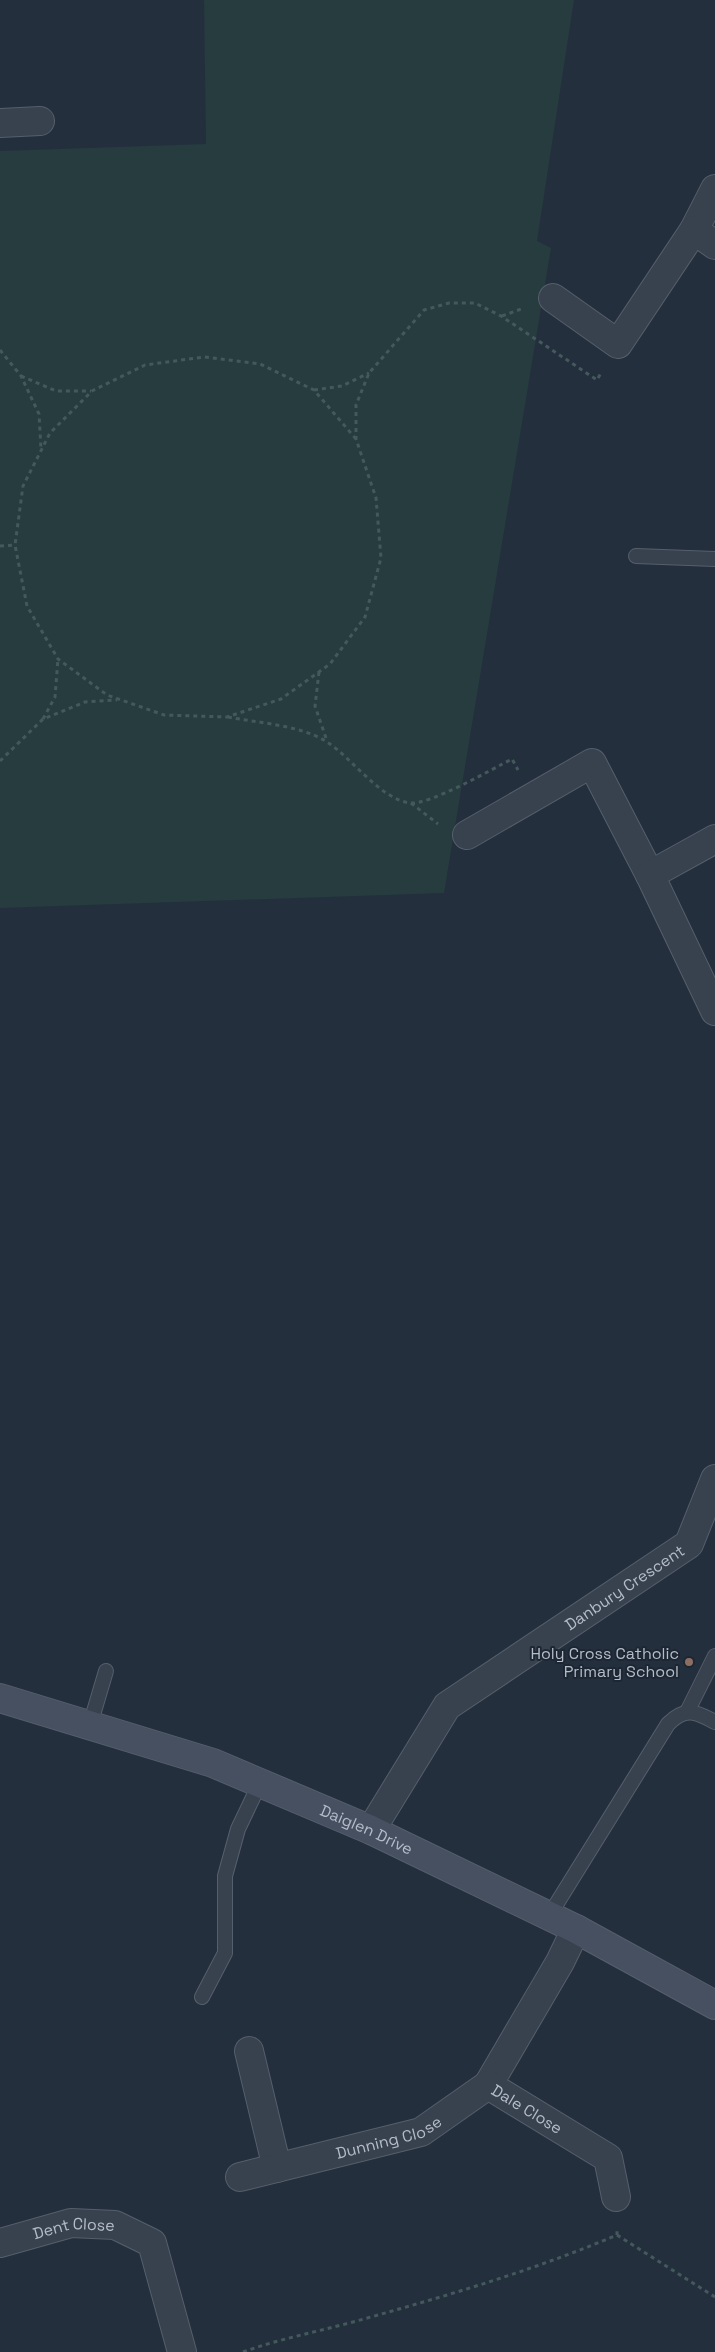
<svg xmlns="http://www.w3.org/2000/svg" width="715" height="2352" viewBox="0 0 715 2352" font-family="'Space Grotesk',sans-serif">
  <rect width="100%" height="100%" fill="#242f3e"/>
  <!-- green -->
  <path fill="#263c3f" d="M204 0H574L537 241 551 248 444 893 0 908V151L206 144Z"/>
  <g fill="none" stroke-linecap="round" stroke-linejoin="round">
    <defs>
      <g id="lane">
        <path d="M636 556 715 559"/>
        <path d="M687 1712 715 1656"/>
        <path d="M90 1725 106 1671"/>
        <path d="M549 1916 668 1724C685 1707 695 1711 715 1722"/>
        <path d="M202 1997 225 1953V1876L238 1829 260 1783"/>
      </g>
      <g id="street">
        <path d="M0 123 40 121"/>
        <path d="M715 189 694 230 715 245"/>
        <path d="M553 298 618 344 694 230"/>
        <path d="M467 835 592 763 650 875"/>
        <path d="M715 839 650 875 715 1011"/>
        <path id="s1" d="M371 1830 447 1706 689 1544 715 1479"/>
        <path id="s2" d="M576 1929 560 1962 488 2085 608 2158 616 2197"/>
        <path d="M249 2051 277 2168"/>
        <path id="s3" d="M240 2177 421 2132 488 2085"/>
        <path id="s4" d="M0 2243 71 2223 115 2225 152 2243 182 2352"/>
      </g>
      <g id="secondary">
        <path id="s5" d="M0 1698 213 1763 260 1783 371 1830 576 1929 715 2005"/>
      </g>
    </defs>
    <!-- lane casing -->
    <use href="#lane" stroke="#565f6c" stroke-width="16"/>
    <!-- street casing -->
    <use href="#street" stroke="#565f6c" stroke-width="30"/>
    <!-- secondary casing -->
    <use href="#secondary" stroke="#565f6c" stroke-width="30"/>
    <!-- path -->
    <g stroke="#44595c" stroke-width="3" stroke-dasharray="4 4" stroke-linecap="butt">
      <path d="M502 316 524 308"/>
      <path d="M0 350 21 376 39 414 41 449"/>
      <path d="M21 376 56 391H91"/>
      <path d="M314 390 342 386 369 373"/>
      <path d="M356 439 314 390 260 364 204 357 145 365 92 391 50 433 23 486 15 545 27 606 58 659 107 695 164 715 227 717 281 699 330 664 365 617 381 558 376 498 356 439V405L369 373 424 310 449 303H475L501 316 597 380 602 371"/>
      <path d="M0 546 15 545"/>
      <path d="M319 672 315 706 327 741"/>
      <path d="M228 717C258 723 301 725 327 742 352 758 380 799 410 803 430 805 492 769 512 759L518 770"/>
      <path d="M43 719 55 697 58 659"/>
      <path d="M0 761 43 719 85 702 117 700"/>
      <path d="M411 803 438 824"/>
      <path d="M617 2235 715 2297"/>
      <path d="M243 2352C279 2339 316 2332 353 2322 443 2297 532 2271 617 2235V2228"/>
    </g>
    <!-- lane -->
    <use href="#lane" stroke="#38414e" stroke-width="14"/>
    <!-- street -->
    <use href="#street" stroke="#38414e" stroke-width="28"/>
    <!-- secondary -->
    <use href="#secondary" stroke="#465061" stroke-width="28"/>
  </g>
  <!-- markers -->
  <circle fill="#8d6e63" stroke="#1d2633" stroke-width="2" cx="689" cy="1662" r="5"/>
  <g text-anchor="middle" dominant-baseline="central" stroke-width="4" stroke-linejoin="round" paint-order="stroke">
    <!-- street labels -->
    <g font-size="16" fill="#b4bcc9" stroke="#1d2633">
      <text stroke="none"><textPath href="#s1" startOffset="359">Danbury Crescent</textPath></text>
      <text stroke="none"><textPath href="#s5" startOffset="390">Daiglen Drive</textPath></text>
      <text stroke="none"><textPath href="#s2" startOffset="225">Dale Close</textPath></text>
      <text stroke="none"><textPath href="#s3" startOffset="154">Dunning Close</textPath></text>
      <text stroke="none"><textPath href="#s4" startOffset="76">Dent Close</textPath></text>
    </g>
    <!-- poi labels -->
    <g font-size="16" fill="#b4bcc9" stroke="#1d2633" text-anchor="end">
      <text x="679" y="1653">Holy Cross Catholic<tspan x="679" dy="18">Primary School</tspan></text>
    </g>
  </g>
</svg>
